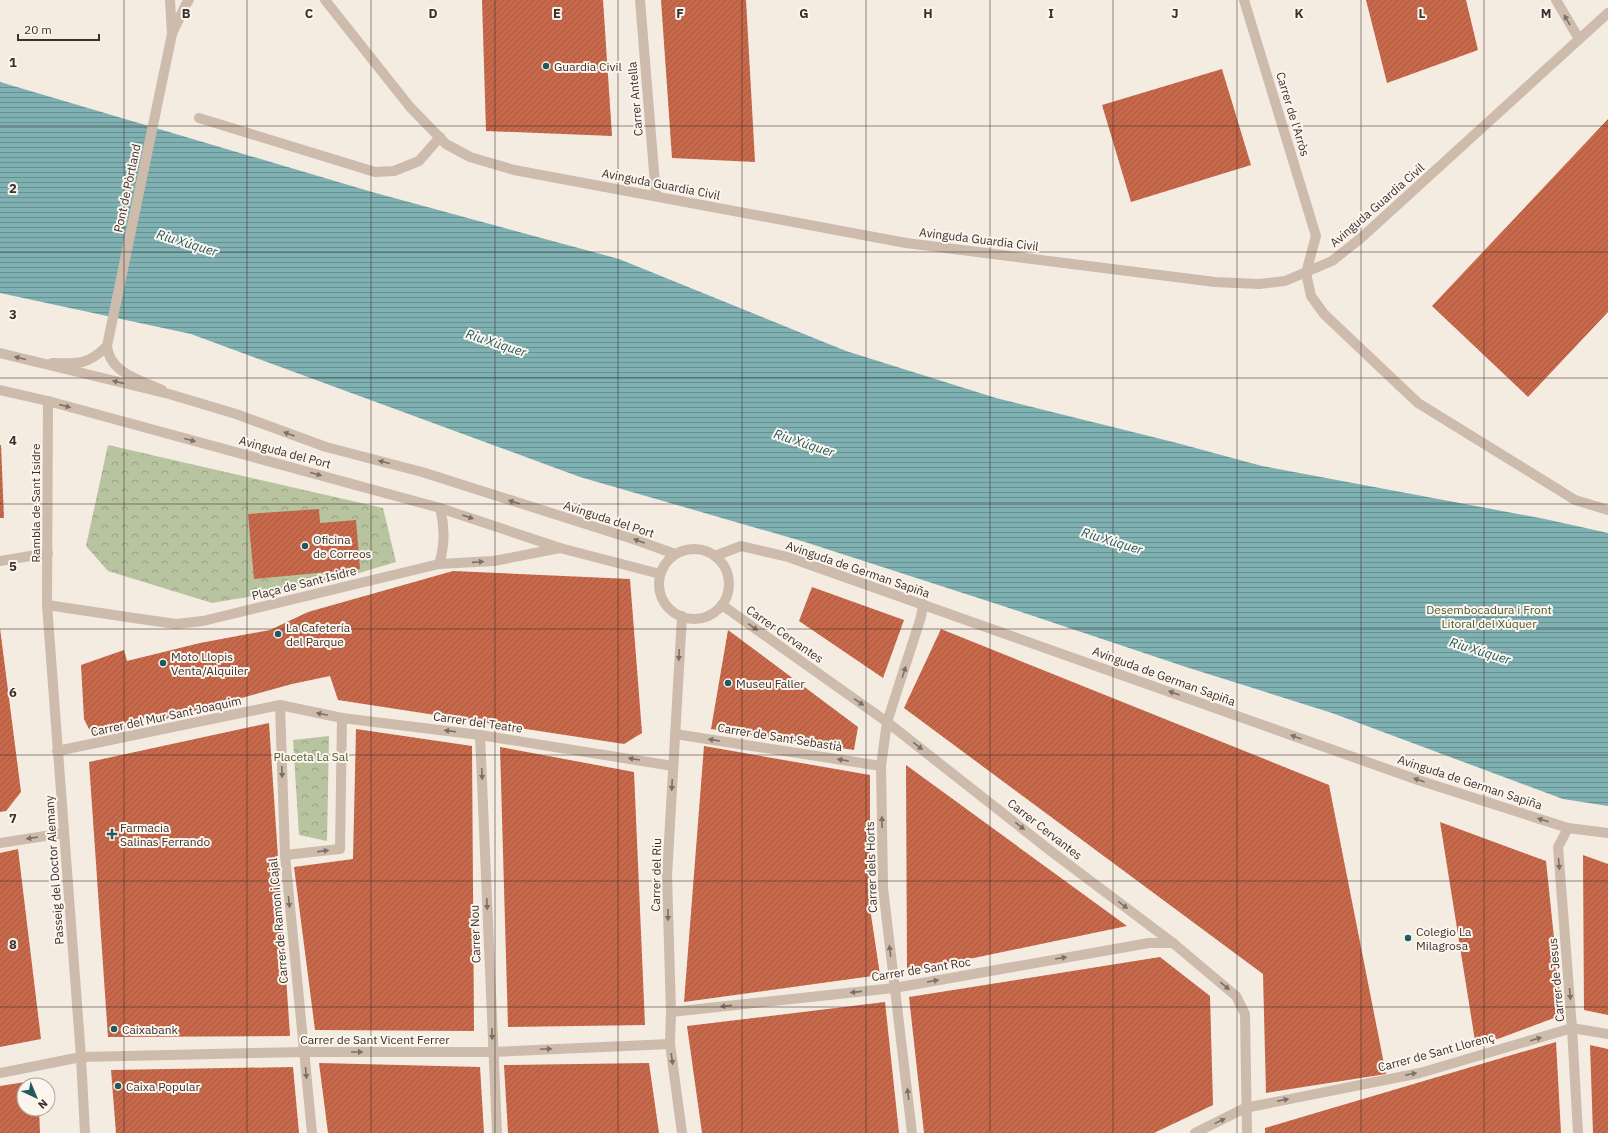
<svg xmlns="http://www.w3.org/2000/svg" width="1608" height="1133" viewBox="0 0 1608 1133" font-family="'IBM Plex Sans',sans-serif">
  <defs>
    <pattern id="forest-crowns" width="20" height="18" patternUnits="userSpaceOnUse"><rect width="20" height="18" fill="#b8c4a0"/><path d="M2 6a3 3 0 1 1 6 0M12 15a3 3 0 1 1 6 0" fill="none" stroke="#97a083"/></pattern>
    <pattern id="water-rules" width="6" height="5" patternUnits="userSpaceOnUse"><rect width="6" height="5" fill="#7fb0b2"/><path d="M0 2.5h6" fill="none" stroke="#699091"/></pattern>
    <pattern id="building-hatch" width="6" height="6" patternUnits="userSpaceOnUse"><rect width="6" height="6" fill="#c8694b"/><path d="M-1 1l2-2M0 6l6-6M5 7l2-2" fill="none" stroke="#a4573f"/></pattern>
  </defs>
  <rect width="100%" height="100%" fill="#f4ebe1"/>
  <!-- forest -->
  <g fill="url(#forest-crowns)">
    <path d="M108 445 383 508 396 562 322 584 212 603 108 571 86 546Z"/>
    <path d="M329 736 327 841 299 835 293 740Z"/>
  </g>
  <!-- water -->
  <path fill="url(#water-rules)" d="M0 82 372 192 619 259 846 351 996 398 1177 443 1262 466 1545 519 1608 533V806L1563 799 1332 713 1186 667 1003 606 805 542 580 477 191 334 0 293Z"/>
  <!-- building -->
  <g fill="url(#building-hatch)">
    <path d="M482 0H603L612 136 486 131Z"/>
    <path d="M661 0H746L755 162 672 158Z"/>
    <path d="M1366 0H1466L1478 50 1387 83Z"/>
    <path d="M1222 69 1251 165 1131 202 1102 105Z"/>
    <path d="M1608 119V312L1528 397 1432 306Z"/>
    <path d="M0 445H1L4 518H0Z"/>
    <path d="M319 509 320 523 356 520 360 569 254 579 248 514Z"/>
    <path d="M453 571 630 579 642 733 624 744 338 700 330 676 292 684 151 723 146 717 92 735 84 719 81 665 124 650 127 661 200 643 270 630 308 612Z"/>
    <path d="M812 587 904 620 883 678 799 621Z"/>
    <path d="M0 628 21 792 6 811 0 812Z"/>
    <path d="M941 629 1329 785 1386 1074 1266 1093 1263 974 904 708Z"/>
    <path d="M728 630 858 727 854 750 711 729Z"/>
    <path d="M269 723 290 1036 108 1037 89 762Z"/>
    <path d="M356 729 472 746 474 1031 315 1030 294 867 353 859Z"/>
    <path d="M704 746 870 775V908L880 975 684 1002Z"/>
    <path d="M500 747 634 772 645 1025 508 1027Z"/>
    <path d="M906 765 1127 926 907 972Z"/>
    <path d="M1440 822 1546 861 1562 1015 1476 1047Z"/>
    <path d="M18 849 41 1039 0 1047V853Z"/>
    <path d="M1583 855 1608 864V1015L1584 1010Z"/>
    <path d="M1160 957 1210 996 1213 1105 1154 1133H924L909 997Z"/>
    <path d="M885 1002 899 1133H702L687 1026Z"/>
    <path d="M1556 1042 1561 1133H1265V1128Z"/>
    <path d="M1590 1045 1608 1049V1133H1593Z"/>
    <path d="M319 1063 480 1067 484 1133H328Z"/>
    <path d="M649 1063 659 1133H508L504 1065Z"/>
    <path d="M293 1067 299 1133H116L111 1070Z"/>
    <path d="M38 1080V1085H24V1109H39L40 1133H0V1086Z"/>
  </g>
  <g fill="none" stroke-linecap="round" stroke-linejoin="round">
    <!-- service -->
    <path stroke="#cdbbac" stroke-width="10" d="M199 118 375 172 394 171 419 161 440 137"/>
    <!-- pedestrian -->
    <g stroke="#cdbbac" stroke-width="10">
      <path d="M48 401 47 605 81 1057 85 1133"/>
      <path d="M0 561 48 553"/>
      <path d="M47 605 134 618"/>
      <path d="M493 1052 670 1044"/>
      <path d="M0 1073 81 1057"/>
    </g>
    <!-- minor -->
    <g stroke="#cdbbac" stroke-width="10">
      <path d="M170 0 172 34"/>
      <path d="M640 0 656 196"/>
      <path d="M1244 0 1316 236 1306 273 1311 296 1324 314 1418 403 1575 500 1608 510"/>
      <path d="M1556 0 1579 39"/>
      <path d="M52 363C78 364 88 365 107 346"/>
      <path d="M162 390C141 380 110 374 107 346L172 34 185 6 189 0"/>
      <path d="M439 564C445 545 445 527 440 508"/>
      <path d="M682 616 667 876 671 1012 670 1044 682 1133"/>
      <path d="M134 618 176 624 203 621 439 564 494 561 560 548"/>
      <path d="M280 705 285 855 312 1133"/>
      <path d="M675 734 881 766"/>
      <path d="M480 735 497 1133"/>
      <path d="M57 751 280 705 342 718 480 735 673 766"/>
      <path d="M1568 828 1558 847 1572 1028 1578 1133"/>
      <path d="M0 843 64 833"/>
      <path d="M285 855 340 849 342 718"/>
      <path d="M671 1012 894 988 1149 943H1173"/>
      <path d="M81 1057 304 1052H493"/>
      <path d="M912 1133 883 888 881 766 887 722 921 617 923 604"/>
      <path d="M1195 1133 1245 1108 1420 1073 1572 1028 1608 1034"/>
    </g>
    <!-- tertiary -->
    <g stroke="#cdbbac" stroke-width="10">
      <path d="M325 0 410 107 446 144 470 157 514 170 906 243 1215 282 1259 284 1285 281 1332 261 1361 238 1608 13"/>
      <path d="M0 353 169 394 236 414 326 447 422 472 633 539 675 554"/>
      <path d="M0 390 48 401 440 508 560 548 660 574"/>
      <circle cx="694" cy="584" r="35"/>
      <path d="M715 556 741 546 788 557 1418 780 1568 828 1608 833"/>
      <path d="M722 605 887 722 1052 852 1173 943 1236 996 1245 1014 1247 1133"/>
    </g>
  </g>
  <!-- one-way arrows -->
  <defs><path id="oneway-solid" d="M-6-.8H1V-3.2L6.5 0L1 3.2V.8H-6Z"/></defs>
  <g fill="#7d6f65">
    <use href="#oneway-solid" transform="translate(1567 20) rotate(-120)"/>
    <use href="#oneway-solid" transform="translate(20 358) rotate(-166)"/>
    <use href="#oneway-solid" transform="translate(118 382) rotate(-166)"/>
    <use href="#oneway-solid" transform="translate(65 406) rotate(15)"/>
    <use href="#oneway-solid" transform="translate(289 434) rotate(-160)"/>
    <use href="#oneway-solid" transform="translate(190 440) rotate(15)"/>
    <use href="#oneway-solid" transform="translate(384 462) rotate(-166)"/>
    <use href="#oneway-solid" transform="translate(316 474) rotate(15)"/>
    <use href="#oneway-solid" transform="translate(514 502) rotate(-162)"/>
    <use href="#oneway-solid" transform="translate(468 517) rotate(19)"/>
    <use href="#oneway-solid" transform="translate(639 541) rotate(-160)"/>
    <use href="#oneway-solid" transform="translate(478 562) rotate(-4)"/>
    <use href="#oneway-solid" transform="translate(753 627) rotate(35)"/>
    <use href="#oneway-solid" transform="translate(679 655) rotate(93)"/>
    <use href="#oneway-solid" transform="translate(904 672) rotate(-72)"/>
    <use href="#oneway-solid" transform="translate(1174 693) rotate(-160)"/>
    <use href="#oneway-solid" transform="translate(859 702) rotate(35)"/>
    <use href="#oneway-solid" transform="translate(322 714) rotate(-168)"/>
    <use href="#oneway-solid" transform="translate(450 731) rotate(-173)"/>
    <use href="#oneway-solid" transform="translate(1296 737) rotate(-160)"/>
    <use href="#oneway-solid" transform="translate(714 740) rotate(-171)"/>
    <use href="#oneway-solid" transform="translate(918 746) rotate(38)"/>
    <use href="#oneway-solid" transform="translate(634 759) rotate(-171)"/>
    <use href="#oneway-solid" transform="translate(843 760) rotate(-171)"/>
    <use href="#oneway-solid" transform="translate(282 772) rotate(88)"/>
    <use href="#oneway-solid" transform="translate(482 774) rotate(88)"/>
    <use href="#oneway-solid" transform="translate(1419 780) rotate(-161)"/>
    <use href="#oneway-solid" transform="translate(672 785) rotate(93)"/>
    <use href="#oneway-solid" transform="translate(1543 820) rotate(-163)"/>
    <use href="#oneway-solid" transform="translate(882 822) rotate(-91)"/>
    <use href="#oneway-solid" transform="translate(1020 826) rotate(38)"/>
    <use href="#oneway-solid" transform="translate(32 838) rotate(171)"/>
    <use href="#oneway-solid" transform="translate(323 851) rotate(-7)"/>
    <use href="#oneway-solid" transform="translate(1559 864) rotate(85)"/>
    <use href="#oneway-solid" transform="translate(289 902) rotate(84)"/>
    <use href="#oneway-solid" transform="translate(487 904) rotate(88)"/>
    <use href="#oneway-solid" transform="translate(1123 905) rotate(37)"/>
    <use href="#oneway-solid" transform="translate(668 915) rotate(89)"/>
    <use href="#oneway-solid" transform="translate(890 951) rotate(-97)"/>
    <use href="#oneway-solid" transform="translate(1061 958) rotate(-10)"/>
    <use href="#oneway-solid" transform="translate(933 981) rotate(-10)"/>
    <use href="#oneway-solid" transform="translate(1225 986) rotate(40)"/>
    <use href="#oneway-solid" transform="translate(856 992) rotate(174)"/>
    <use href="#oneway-solid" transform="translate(1570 994) rotate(85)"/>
    <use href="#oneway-solid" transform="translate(726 1006) rotate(174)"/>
    <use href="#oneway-solid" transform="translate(492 1034) rotate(88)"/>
    <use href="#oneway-solid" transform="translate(1536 1039) rotate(-16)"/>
    <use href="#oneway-solid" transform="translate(546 1049) rotate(-2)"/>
    <use href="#oneway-solid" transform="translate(357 1052)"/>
    <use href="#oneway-solid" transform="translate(672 1059) rotate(82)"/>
    <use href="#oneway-solid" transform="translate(306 1073) rotate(84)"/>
    <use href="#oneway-solid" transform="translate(1411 1074) rotate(-12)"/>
    <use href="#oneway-solid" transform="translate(908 1094) rotate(-97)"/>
    <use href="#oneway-solid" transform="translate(1283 1100) rotate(-12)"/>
    <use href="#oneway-solid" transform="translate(1220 1121) rotate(-26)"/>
  </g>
  <!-- grid -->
  <path fill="none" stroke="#3b302b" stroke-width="1" stroke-opacity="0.55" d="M124 0V1133M247 0V1133M371 0V1133M495 0V1133M618 0V1133M742 0V1133M866 0V1133M990 0V1133M1113 0V1133M1237 0V1133M1361 0V1133M1484 0V1133M0 126H1608M0 252H1608M0 378H1608M0 504H1608M0 629H1608M0 755H1608M0 881H1608M0 1007H1608"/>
  <!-- markers -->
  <g fill="#1f5a5e" stroke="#fbf5ee" stroke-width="1.5">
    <circle cx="546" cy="66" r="4"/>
    <circle cx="305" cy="546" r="4"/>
    <circle cx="278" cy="634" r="4"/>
    <circle cx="163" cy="663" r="4"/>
    <circle cx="728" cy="683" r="4"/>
    <path d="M110 828h4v4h4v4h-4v4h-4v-4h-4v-4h4z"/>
    <circle cx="1408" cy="938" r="4"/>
    <circle cx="114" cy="1029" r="4"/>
    <circle cx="118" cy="1086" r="4"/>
  </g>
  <g text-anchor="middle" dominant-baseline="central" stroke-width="4" stroke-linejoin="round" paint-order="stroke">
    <!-- poi labels -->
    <g font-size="12" fill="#3b302b" stroke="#fbf5ee" text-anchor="start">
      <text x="554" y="66">Guardia Civil</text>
      <text x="313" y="539">Oficina<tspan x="313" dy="14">de Correos</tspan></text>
      <text x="286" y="627">La Cafetería<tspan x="286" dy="14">del Parque</tspan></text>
      <text x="171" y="656">Moto Llopis<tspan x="171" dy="14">Venta/Alquiler</tspan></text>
      <text x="736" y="683">Museu Faller</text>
      <text x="120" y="827">Farmacia<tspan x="120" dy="14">Salinas Ferrando</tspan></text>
      <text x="1416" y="931">Colegio La<tspan x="1416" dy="14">Milagrosa</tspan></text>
      <text x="122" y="1029">Caixabank</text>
      <text x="126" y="1086">Caixa Popular</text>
    </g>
    <!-- street labels -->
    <g font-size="12" fill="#3b302b" stroke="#fbf5ee">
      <text transform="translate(635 99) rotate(-95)">Carrer Antella</text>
      <text transform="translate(1293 114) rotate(73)">Carrer de l'Arròs</text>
      <text transform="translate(661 184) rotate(11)">Avinguda Guardia Civil</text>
      <text transform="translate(127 188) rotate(-78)">Pont de Pòrtland</text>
      <text transform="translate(1377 205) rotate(-41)">Avinguda Guardia Civil</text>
      <text transform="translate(979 239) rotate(7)">Avinguda Guardia Civil</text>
      <text transform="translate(285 452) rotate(15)">Avinguda del Port</text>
      <text transform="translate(35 503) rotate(-90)">Rambla de Sant Isidre</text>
      <text transform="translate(609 519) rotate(18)">Avinguda del Port</text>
      <text transform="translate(858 569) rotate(19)">Avinguda de German Sapiña</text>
      <text transform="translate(304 583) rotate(-14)">Plaça de Sant Isidre</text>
      <text transform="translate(785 634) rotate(35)">Carrer Cervantes</text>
      <text transform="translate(1164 676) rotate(20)">Avinguda de German Sapiña</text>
      <text transform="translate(166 716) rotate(-12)">Carrer del Mur Sant Joaquim</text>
      <text transform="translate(478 722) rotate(8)">Carrer del Teatre</text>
      <text transform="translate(780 737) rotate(9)">Carrer de Sant Sebastià</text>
      <text transform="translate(1470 782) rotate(18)">Avinguda de German Sapiña</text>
      <text transform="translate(1045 829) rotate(38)">Carrer Cervantes</text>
      <text transform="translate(871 867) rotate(-92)">Carrer dels Horts</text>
      <text transform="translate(54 870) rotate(-94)">Passeig del Doctor Alemany</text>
      <text transform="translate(656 875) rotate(-89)">Carrer del Riu</text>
      <text transform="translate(278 921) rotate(-95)">Carrer de Ramon i Cajal</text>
      <text transform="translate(475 934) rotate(-92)">Carrer Nou</text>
      <text transform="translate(921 969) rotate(-9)">Carrer de Sant Roc</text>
      <text transform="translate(1556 980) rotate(-95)">Carrer de Jesus</text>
      <text x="375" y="1039">Carrer de Sant Vicent Ferrer</text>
      <text transform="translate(1436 1052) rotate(-15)">Carrer de Sant Llorenç</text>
    </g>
    <!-- park labels -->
    <g font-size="12" fill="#4a5a2e" stroke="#fbf5ee">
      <text x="1489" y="609">Desembocadura i Front<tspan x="1489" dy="14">Litoral del Xúquer</tspan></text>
      <text x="311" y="756">Placeta La Sal</text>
    </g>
    <!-- water labels -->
    <g font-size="13" font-style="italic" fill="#1f5a5e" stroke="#fbf5ee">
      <text transform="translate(187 243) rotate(17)">Riu Xúquer</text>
      <text transform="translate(496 343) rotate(18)">Riu Xúquer</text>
      <text transform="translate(804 443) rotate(18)">Riu Xúquer</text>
      <text transform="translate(1112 541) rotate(17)">Riu Xúquer</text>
      <text transform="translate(1480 651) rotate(17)">Riu Xúquer</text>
    </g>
  </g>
  <g font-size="13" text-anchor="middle" font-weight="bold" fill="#3b302b" stroke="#fbf5ee" stroke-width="4" stroke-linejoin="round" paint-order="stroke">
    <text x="186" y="18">B</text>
    <text x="309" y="18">C</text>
    <text x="433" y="18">D</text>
    <text x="557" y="18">E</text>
    <text x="680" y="18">F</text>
    <text x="804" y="18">G</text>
    <text x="928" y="18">H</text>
    <text x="1051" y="18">I</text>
    <text x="1175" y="18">J</text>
    <text x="1299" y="18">K</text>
    <text x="1422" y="18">L</text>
    <text x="1546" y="18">M</text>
    <text x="13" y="67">1</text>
    <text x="13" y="193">2</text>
    <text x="13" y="319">3</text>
    <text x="13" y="445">4</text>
    <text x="13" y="571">5</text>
    <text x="13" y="697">6</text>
    <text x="13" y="823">7</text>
    <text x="13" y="949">8</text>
  </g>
  <!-- north arrow -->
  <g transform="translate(36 1097) rotate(136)"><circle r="19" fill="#fbf5ee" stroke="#aea6a0"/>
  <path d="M0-3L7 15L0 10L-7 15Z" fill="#1f5a5e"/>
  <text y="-6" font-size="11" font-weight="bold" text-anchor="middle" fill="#3b302b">N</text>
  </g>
  <!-- scale -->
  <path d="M18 34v6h81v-6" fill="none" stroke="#3b302b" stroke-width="2"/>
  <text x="24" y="34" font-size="12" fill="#3b302b" stroke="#fbf5ee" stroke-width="3" paint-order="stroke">20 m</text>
</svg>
